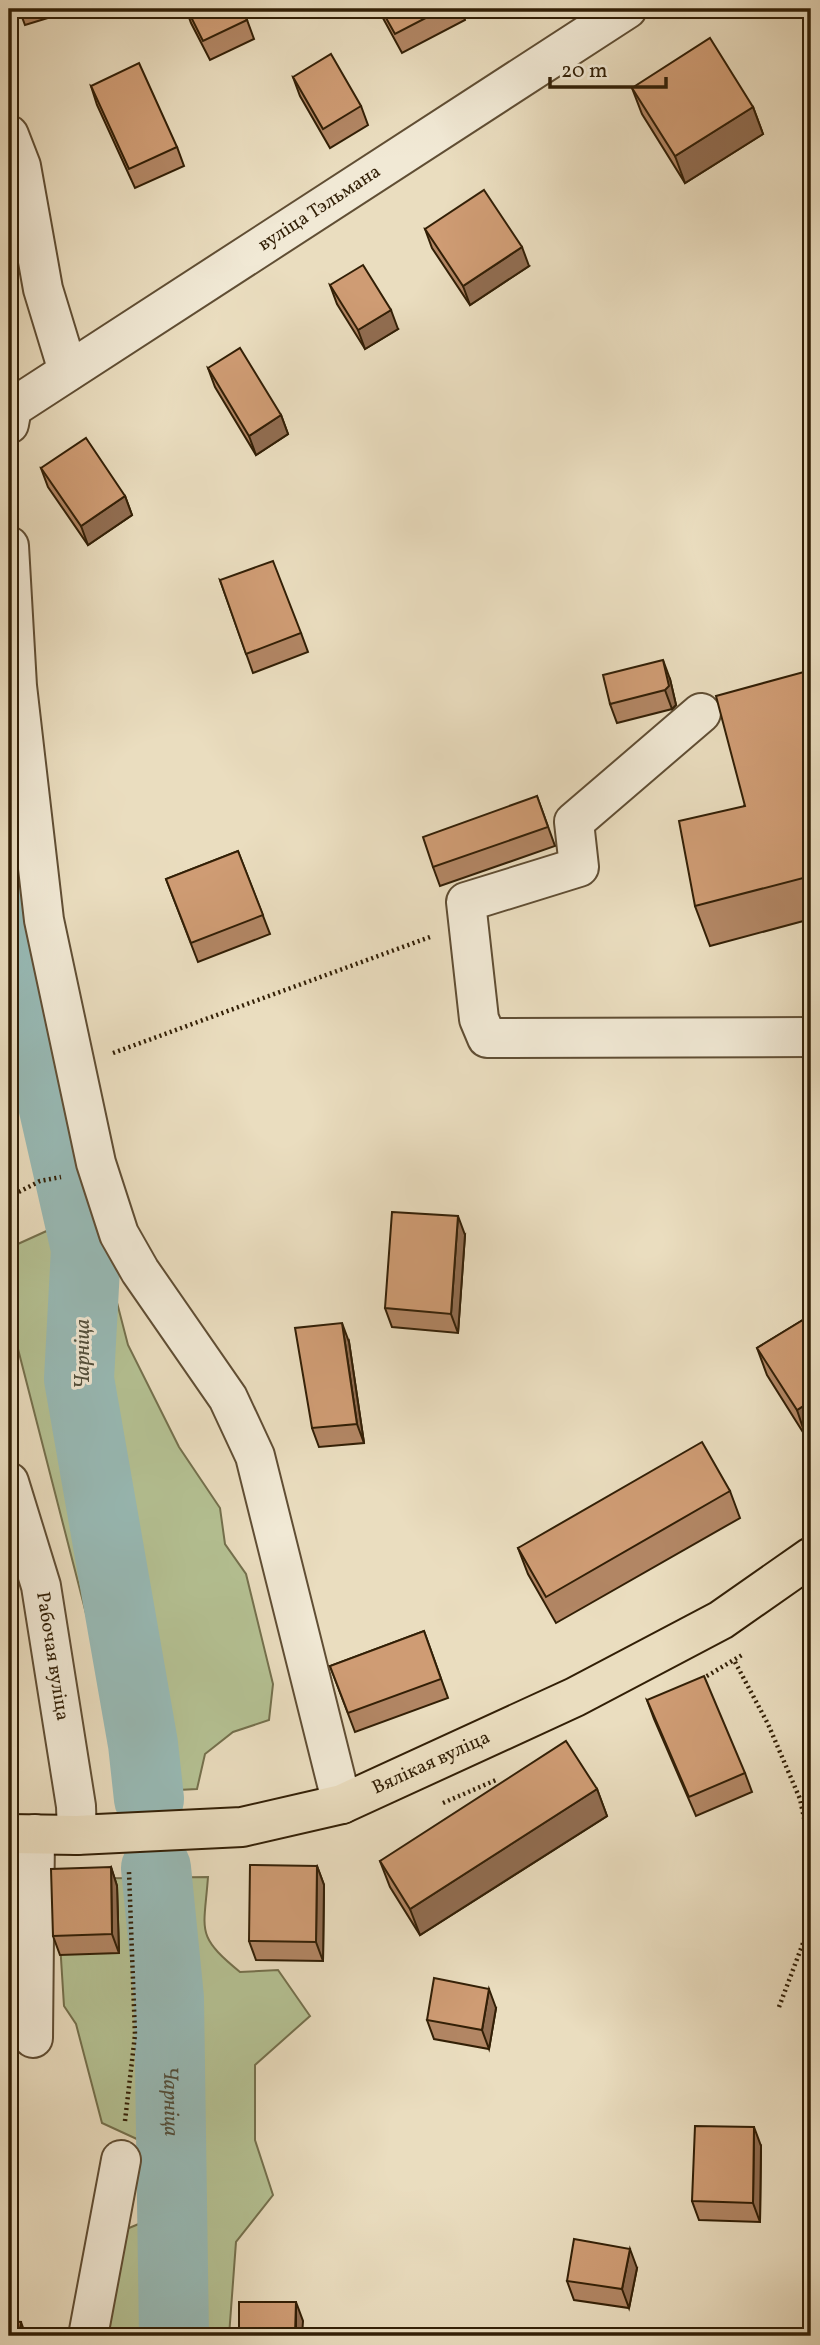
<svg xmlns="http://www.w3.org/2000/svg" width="820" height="2345" viewBox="0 0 820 2345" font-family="Vollkorn,serif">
  <rect width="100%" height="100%" fill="#eaddbf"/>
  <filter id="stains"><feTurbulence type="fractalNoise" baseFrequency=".00286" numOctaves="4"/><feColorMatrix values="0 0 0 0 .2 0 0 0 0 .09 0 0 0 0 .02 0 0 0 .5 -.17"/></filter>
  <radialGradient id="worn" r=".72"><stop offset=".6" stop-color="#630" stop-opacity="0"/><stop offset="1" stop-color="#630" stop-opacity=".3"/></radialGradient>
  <!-- green -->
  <g fill="#b5c294" stroke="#74704d" stroke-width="2">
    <path d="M93 1210 128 1345 179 1447 220 1508 225 1544 246 1574 273 1684 269 1720 233 1732 205 1754 197 1789 120 1793 89 1625 9 1314V1248Z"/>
    <path d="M208 1877C204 1932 195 1935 240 1972L278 1970 310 2016 255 2065V2140L273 2195 236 2242 229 2336H105L124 2230 146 2221 139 2140 102 2123 76 2024 64 2006 56 1879Z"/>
  </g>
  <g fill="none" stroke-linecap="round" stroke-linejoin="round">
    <!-- river -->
    <g stroke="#98bbb7" stroke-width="70">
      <path d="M9 912 86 1249 79 1379 143 1744 149 1799"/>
      <path id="s1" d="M156 1868 169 1998 174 2336"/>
    </g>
    <defs>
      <g id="minor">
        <path d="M9 135 21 166 43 289 68 371"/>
        <path id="s2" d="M9 424 12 408 627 9"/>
        <path d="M9 546 17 686 44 920 96 1163 119 1234 140 1271 228 1398 255 1456 342 1804"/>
        <path d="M701 713 574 822 579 867 466 902 479 1019 487 1038 811 1037"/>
        <path id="s3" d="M9 1482 41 1586 76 1806 77 1835"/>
        <path d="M33 2038 35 1834"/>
        <path d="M88 2336 121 2160"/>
      </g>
      <g id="major">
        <path id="s4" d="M9 1834 77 1835 242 1827 342 1804 575 1697 721 1620 811 1557"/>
      </g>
    </defs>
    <!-- minor casing -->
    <use href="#minor" stroke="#604e34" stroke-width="42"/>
    <!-- major casing -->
    <use href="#major" stroke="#321f06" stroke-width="42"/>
    <!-- path -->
    <g stroke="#321f06" stroke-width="4.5" stroke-dasharray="2 3.5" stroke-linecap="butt">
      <path d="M113 1053 430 937"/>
      <path d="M9 1197 40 1181 61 1177"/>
      <path d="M735 1662 768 1724 800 1799 811 1851"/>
      <path d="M702 1679 742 1655"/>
      <path d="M443 1803 496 1780"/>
      <path d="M779 2007 811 1922"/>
      <path d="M125 2121 135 2035 129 1872"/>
    </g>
    <!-- minor -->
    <use href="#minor" stroke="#f1e9d5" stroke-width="38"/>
    <!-- major -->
    <use href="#major" stroke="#eaddbf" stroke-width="38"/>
  </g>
  <!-- wall -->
  <g fill="#b28664" stroke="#321f06" stroke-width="2">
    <path d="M19 9H63L64 13 25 25Z"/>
    <path d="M186 9H241L247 20 254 39 210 60 191 23Z"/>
    <path d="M378 9H462L465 20 402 53Z"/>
    <path d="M293 77 361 106 368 125 330 148 300 96Z"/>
    <path d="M91 86 177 147 184 166 135 188 97 105Z"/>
    <path d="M632 88 753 107 763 134 685 183 642 114Z"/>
    <path d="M425 229 529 266 470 305 432 248Z"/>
    <path d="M330 285 398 329 365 349 337 304Z"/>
    <path d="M208 368 281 415 288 434 256 455 215 387Z"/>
    <path d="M41 468 125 496 132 515 88 545 48 487Z"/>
    <path d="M220 580 301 633 308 652 253 673Z"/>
    <path d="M811 670V919L710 946 695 906Z"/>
    <path d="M670 679 676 705 672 709 617 723 610 704Z"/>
    <path d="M537 796 555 846 440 886 433 867Z"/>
    <path d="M238 851 270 934 198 962 166 879Z"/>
    <path d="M465 1235 458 1333 392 1327 385 1308Z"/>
    <path d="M811 1315 806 1437 767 1375 757 1348Z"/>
    <path d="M349 1342 364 1443 319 1447 312 1428Z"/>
    <path d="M730 1491 740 1518 556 1623 528 1574 518 1548Z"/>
    <path d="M424 1631 448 1698 355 1732 330 1666Z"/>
    <path d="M647 1700 745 1773 752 1792 696 1816 654 1719Z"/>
    <path d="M597 1789 607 1816 420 1935 390 1887 380 1861Z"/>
    <path d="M317 1866 324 1885 323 1961 256 1960 249 1941Z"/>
    <path d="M111 1867 117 1886 119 1953 60 1955 53 1936Z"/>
    <path d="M496 2008 489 2049 434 2039 427 2020Z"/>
    <path d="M9 2071H11L18 2090 16 2155H9Z"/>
    <path d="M761 2146 760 2222 699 2220 692 2201Z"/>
    <path d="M637 2268 629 2308 574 2300 567 2281Z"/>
  </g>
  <!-- shaded-wall -->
  <g fill="#916d51" stroke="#321f06" stroke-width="2">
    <path d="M753 107 763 134 685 183 675 156Z"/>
    <path d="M522 247 529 266 470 305 463 286Z"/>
    <path d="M391 310 398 329 365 349 358 330Z"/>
    <path d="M281 415 288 434 256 455 249 436Z"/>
    <path d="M125 496 132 515 88 545 81 526Z"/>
    <path d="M663 660 670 679 676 705 672 709 665 690Z"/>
    <path d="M458 1216 465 1235 458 1333 451 1314Z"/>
    <path d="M342 1323 349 1342 364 1443 357 1424Z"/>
    <path d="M811 1401V1434L806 1437 797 1410Z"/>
    <path d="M597 1789 607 1816 420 1935 410 1909Z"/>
    <path d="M317 1866 324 1885 323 1961 316 1942Z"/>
    <path d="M111 1867 117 1886 119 1953 112 1934Z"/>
    <path d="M489 1989 496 2008 489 2049 482 2030Z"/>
    <path d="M11 2071 18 2090 16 2155 9 2136Z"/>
    <path d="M754 2127 761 2146 760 2222 753 2203Z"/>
    <path d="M630 2249 637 2268 629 2308 622 2289Z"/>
    <path d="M296 2302 303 2321 302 2336H296Z"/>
    <path d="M21 2322 26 2336H19Z"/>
  </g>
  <!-- building -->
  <g fill="#cf9c74" stroke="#321f06" stroke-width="2">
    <path d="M187 9H241L247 20 203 41Z"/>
    <path d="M381 9H443L395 34Z"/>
    <path d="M710 38 753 107 675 156 632 88Z"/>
    <path d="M331 54 361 106 323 129 293 77Z"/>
    <path d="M139 63 177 147 129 169 91 86Z"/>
    <path d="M484 190 522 247 463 286 425 229Z"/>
    <path d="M363 265 391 310 358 330 330 285Z"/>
    <path d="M240 348 281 415 249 436 208 368Z"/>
    <path d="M86 438 125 496 81 526 41 468Z"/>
    <path d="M273 561 301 633 246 654 220 580Z"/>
    <path d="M663 660 669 686 665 690 610 704 603 675Z"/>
    <path d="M811 670V876L695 906 679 821 745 806 716 696Z"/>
    <path d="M537 796 548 827 433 867 423 837Z"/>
    <path d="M238 851 263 915 191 943 166 879Z"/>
    <path d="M392 1212 458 1216 451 1314 385 1308Z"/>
    <path d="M811 1315V1401L797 1410 757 1348Z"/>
    <path d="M342 1323 357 1424 312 1428 295 1328Z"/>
    <path d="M702 1442 730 1491 546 1597 518 1548Z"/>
    <path d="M424 1631 441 1679 348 1713 330 1666Z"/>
    <path d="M704 1676 745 1773 689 1797 647 1700Z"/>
    <path d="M566 1741 597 1789 410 1909 380 1861Z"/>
    <path d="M250 1865 317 1866 316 1942 249 1941Z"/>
    <path d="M111 1867 112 1934 53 1936 51 1869Z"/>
    <path d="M434 1978 489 1989 482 2030 427 2020Z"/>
    <path d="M9 2071H11L9 2136Z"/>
    <path d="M695 2126 754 2127 753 2203 692 2201Z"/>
    <path d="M574 2239 630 2249 622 2289 567 2281Z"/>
    <path d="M239 2302H296L295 2335 431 2334V2336H239Z"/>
    <path d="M9 2321 21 2322 19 2336H9Z"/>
  </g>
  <g text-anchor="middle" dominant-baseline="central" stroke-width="6" stroke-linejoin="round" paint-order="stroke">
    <!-- street labels -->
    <g font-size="19" fill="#321f06" stroke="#f1e9d5">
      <text stroke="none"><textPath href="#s2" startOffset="383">вуліца Тэльмана</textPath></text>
      <text stroke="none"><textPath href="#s3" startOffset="180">Рабочая вуліца</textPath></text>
      <text stroke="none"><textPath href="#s4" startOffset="434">Вялікая вуліца</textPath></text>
    </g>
    <!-- water labels -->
    <g font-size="21" font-style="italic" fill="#514e3b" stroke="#f1e9d5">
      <text transform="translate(83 1354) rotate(-90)">Чарніца</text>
      <text stroke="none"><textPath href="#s1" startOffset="234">Чарніца</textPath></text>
    </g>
  </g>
  <!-- margin -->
  <rect width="820" height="2345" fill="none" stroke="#eaddbf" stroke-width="35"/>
  <rect x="10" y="10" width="799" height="2324" fill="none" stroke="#321f06" stroke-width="3.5"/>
  <rect x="18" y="18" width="785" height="2310" fill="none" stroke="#321f06" stroke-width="2"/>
  <!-- scale -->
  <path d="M550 77v10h116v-10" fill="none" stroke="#321f06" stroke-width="3.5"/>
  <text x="561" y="77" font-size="21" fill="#321f06" stroke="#f1e9d5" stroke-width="5" paint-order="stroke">20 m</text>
  <rect width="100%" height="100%" filter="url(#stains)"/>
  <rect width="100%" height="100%" fill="url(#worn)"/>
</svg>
